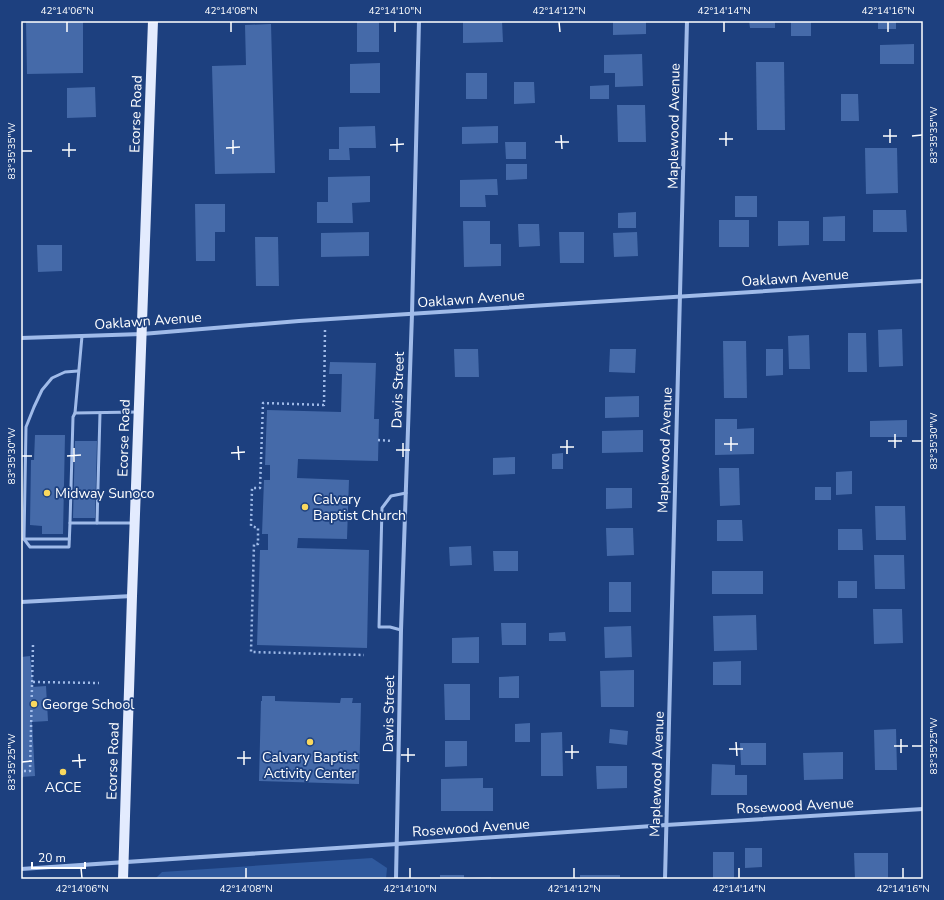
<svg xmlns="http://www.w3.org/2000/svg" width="944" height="900" viewBox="0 0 944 900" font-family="'Nunito Sans',sans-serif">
  <rect width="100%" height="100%" fill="#1d407f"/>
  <!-- green -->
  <path fill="#2f599d" d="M372 858 387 868 386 879H155L162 872Z"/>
  <!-- building -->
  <g fill="#456aa9">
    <path d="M83 21V73L27 74 26 22Z"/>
    <rect x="357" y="21" width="22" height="31"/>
    <path d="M463 21H502L503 42 463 43Z"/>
    <path d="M613 21H646V34L613 35Z"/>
    <path d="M749 21H775V28H750Z"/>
    <rect x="791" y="21" width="20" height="15"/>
    <rect x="878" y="21" width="18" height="8"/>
    <path d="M271 24 275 173 215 174 212 66 246 65 245 25Z"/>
    <path d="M914 44V64H880V45Z"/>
    <path d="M642 54 643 86 615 87V73H604V55Z"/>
    <path d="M756 62H784L785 130H757Z"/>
    <path d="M380 63V93H350V64Z"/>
    <rect x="466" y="73" width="21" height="26"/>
    <path d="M514 82H534L535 103 514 104Z"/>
    <path d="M609 85V99H590V86Z"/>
    <path d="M95 87 96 117 67 118V88Z"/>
    <path d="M841 94H858L859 121H841Z"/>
    <path d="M617 105H645L646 142H618Z"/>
    <path d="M375 126 376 148H349L350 160H329V149H339V127Z"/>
    <path d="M498 126V143L462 144V127Z"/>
    <path d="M505 142H526V159H506Z"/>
    <path d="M865 148H897L898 193 866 194Z"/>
    <path d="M506 164H527V179L506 180Z"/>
    <path d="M370 176V202L352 203 353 223H317V202H328V177Z"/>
    <path d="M497 179 498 195H485L486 207H460V180Z"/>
    <rect x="735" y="196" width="22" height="21"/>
    <path d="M195 204H225V232H215V261H196Z"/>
    <path d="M873 210H906L907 232H873Z"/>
    <path d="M636 212V228H618V213Z"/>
    <path d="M845 216V241H823V217Z"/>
    <rect x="719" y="220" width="30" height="27"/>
    <path d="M463 221H490V244H501V266L464 267Z"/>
    <path d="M778 221H809V245L778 246Z"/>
    <path d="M518 224H539L540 246 519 247Z"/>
    <path d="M369 232V256L321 257V233Z"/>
    <path d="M559 232H584V263H560Z"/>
    <path d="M637 232 638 256 614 257 613 233Z"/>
    <path d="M255 237H278L279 286H256Z"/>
    <path d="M37 245H62V271L38 272Z"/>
    <path d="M902 329 903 366 879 367 878 330Z"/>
    <path d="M848 333H866L867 372H848Z"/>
    <path d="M809 335 810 369H789L788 336Z"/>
    <path d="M723 341H746L747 398H724Z"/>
    <path d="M454 349H478L479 377H455Z"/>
    <path d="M610 349H636L635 373 609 372Z"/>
    <path d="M766 349H783V375L766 376Z"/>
    <path d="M330 362 376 363 374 419H379L378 461 298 459 297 478 349 480 347 539 298 538 297 548 369 550 367 648 257 645 260 550H268V534H262L264 480H270V465H265L267 410 341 412 342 374H329Z"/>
    <path d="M639 396V417L605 418V397Z"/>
    <path d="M715 419H737V429L754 428V454L715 455Z"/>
    <path d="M907 420V437H870V421Z"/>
    <path d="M643 430V452L602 453V431Z"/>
    <path d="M35 435H65L63 534H42V526L30 525 31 460H34Z"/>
    <path d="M75 441H97L95 518H73Z"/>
    <path d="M563 453V469H552V454Z"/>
    <path d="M515 457V474L493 475V458Z"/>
    <path d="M719 468H739L740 505 720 506Z"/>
    <path d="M852 471V494L836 495V472Z"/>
    <rect x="815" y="487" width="16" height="13"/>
    <path d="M606 488H632V508L606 509Z"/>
    <path d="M875 506H905L906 540H876Z"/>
    <path d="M717 520H742L743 541H717Z"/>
    <path d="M606 528H633L634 555 607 556Z"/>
    <path d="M838 529H862L863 550H838Z"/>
    <path d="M471 546 472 565 450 566 449 547Z"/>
    <path d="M493 551H518V571H494Z"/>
    <path d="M874 555H904L905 589H875Z"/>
    <rect x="712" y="571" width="51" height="23"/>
    <rect x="838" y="581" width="19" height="17"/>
    <rect x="609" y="582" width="22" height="30"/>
    <path d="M873 609H902L903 643 874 644Z"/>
    <path d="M756 615 757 650 714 651 713 616Z"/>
    <path d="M501 623H526V645H502Z"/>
    <path d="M631 626 632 657 605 658 604 627Z"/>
    <path d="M565 632 566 641H549V633Z"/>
    <path d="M479 637V663H452V638Z"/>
    <path d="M30 656 33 682 32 687 46 686 48 721 32 722 35 776 21 777V657Z"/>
    <path d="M741 661V685H713V662Z"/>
    <path d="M634 670V707H601L600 671Z"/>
    <path d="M519 676V698H499V677Z"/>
    <path d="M444 684H470V720H445Z"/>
    <path d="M262 696H275V701L340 703 341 698H353L352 703H361L359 784 259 781 261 701H262Z"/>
    <path d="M530 723V742H515V724Z"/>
    <path d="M610 729 628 731 627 745 609 743Z"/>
    <path d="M896 729 897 770H875L874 730Z"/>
    <path d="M562 732 563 776H541V733Z"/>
    <path d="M445 741H467V766L445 767Z"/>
    <path d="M740 743H766V765H741Z"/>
    <path d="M843 752V779L804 780 803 753Z"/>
    <path d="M712 764 735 765V775H747V795H711Z"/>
    <path d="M596 766H627V788L597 789Z"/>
    <path d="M483 778V788H493V811H441V779Z"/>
    <path d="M745 848H762V867L745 868Z"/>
    <rect x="713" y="852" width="21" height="27"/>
    <path d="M854 853H888V878L855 879Z"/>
    <rect x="440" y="875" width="24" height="4"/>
    <rect x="580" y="875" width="40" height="4"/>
    <path d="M491 877V879H472V878Z"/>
  </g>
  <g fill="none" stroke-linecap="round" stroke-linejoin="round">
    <!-- path -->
    <g stroke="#a0bbe9" stroke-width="2.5" stroke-dasharray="2 3" stroke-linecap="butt">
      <path d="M325 330 324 405 263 403 260 488H252L251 526 258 528V544H254L251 652 364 655"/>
      <path d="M378 440 393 441"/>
      <path d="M33 682 99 683"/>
      <path d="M21 778V771H30L33 644"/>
    </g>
    <!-- service -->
    <g stroke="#a0bbe9" stroke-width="3">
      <path d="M82 336 75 413 73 417 70 523H133"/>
      <path d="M75 413 137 412"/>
      <path d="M70 523 69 547H30L24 539 26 427 34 407 42 390 52 378 65 372 78 371"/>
      <path d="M97 523 100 413"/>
      <path d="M24 539H69"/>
      <path d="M401 630 390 627H379L382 508 391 496 406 493"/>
    </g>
    <!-- minor -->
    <g stroke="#a0bbe9" stroke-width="4">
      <path d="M21 338 142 334 299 321 923 281"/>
      <path d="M21 602 132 596"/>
      <path d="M21 869 397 844 666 825 923 809"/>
      <path d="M396 879 401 630 412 314 419 21"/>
      <path d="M665 879 687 21"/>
    </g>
    <!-- primary -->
    <path stroke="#e3ebfe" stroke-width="10" d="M123 879 132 596 153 21"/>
  </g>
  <!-- ticks -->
  <path fill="none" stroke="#fff" stroke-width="1.5" d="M67 22V32M231 22V32M395 22V32M559 22 560 32M724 22V32M888 22V32M890 129V143M726 132V146M561 135 562 149M883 136H897M912 136 922 135M397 138V152M719 139H733M233 140V154M555 142H569M69 143V157M390 145 404 144M226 148 240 147M62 150H76M22 151H32M895 434V448M731 437V451M567 440V454M888 441H902M912 441H922M403 443V457M724 444H738M238 446 239 460M560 447H574M74 448V462M396 450H410M231 453 245 452M22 456H32M67 456 81 455M901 739V753M736 742 737 756M572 745V759M894 746H908M912 746H922M408 748V762M729 749H743M244 751V765M565 752H579M79 754 80 768M401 755H415M237 758H251M72 761 86 760M22 762 32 761M81 868 82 878M246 868V878M410 868V878M574 868V878M739 868V878M903 868V878"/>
  <!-- markers -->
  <g fill="#f9d85e" stroke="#1d407f" stroke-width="1.5">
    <circle cx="47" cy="493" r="4"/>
    <circle cx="305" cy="507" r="4"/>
    <circle cx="34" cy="704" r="4"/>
    <circle cx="310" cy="742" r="4"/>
    <circle cx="63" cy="772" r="4"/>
  </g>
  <g text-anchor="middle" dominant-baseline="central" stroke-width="3.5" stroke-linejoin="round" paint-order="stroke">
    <!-- street labels -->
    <g font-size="14" fill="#fff" stroke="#1d407f">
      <text transform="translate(136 114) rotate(-88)">Ecorse Road</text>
      <text transform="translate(674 126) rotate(-89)">Maplewood Avenue</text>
      <text transform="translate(795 278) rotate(-4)">Oaklawn Avenue</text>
      <text transform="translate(471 299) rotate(-4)">Oaklawn Avenue</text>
      <text transform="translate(148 321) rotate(-4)">Oaklawn Avenue</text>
      <text transform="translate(398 390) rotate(-88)">Davis Street</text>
      <text transform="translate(124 438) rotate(-88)">Ecorse Road</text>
      <text transform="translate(665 450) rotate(-88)">Maplewood Avenue</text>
      <text transform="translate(389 714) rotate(-89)">Davis Street</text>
      <text transform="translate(113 761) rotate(-88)">Ecorse Road</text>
      <text transform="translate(657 774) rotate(-88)">Maplewood Avenue</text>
      <text transform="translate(795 806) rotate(-3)">Rosewood Avenue</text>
      <text transform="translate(471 828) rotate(-4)">Rosewood Avenue</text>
    </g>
    <!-- poi labels -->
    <g font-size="14" fill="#fff" stroke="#1d407f" text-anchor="start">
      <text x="55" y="493">Midway Sunoco</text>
      <text x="313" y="499">Calvary<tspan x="313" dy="16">Baptist Church</tspan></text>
      <text x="42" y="704">George School</text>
      <text x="310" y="757" text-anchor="middle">Calvary Baptist<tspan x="310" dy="16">Activity Center</tspan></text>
      <text x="63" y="787" text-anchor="middle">ACCE</text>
    </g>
  </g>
  <!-- border -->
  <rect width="944" height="900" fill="none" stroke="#1d407f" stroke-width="44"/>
  <!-- scale -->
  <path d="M32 862v6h53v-6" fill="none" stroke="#ffffff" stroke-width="2"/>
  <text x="38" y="862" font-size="12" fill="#ffffff" stroke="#1d407f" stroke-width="3" paint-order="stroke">20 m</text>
  <rect x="22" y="22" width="900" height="856" fill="none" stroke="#fff" stroke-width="1.5"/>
  <g font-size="10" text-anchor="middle" fill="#fff">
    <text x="67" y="14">42°14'06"N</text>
    <text x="231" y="14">42°14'08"N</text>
    <text x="395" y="14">42°14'10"N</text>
    <text x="559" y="14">42°14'12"N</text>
    <text x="724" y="14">42°14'14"N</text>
    <text x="888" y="14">42°14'16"N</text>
    <text transform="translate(933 135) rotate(-90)" y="4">83°35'35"W</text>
    <text transform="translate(11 151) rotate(-90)" y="4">83°35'35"W</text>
    <text transform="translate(933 441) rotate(-90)" y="4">83°35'30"W</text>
    <text transform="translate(11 456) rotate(-90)" y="4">83°35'30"W</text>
    <text transform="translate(933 746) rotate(-90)" y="4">83°35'25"W</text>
    <text transform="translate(11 762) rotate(-90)" y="4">83°35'25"W</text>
    <text x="82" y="892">42°14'06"N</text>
    <text x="246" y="892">42°14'08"N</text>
    <text x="410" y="892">42°14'10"N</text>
    <text x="574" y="892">42°14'12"N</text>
    <text x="739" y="892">42°14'14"N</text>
    <text x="903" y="892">42°14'16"N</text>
  </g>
</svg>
